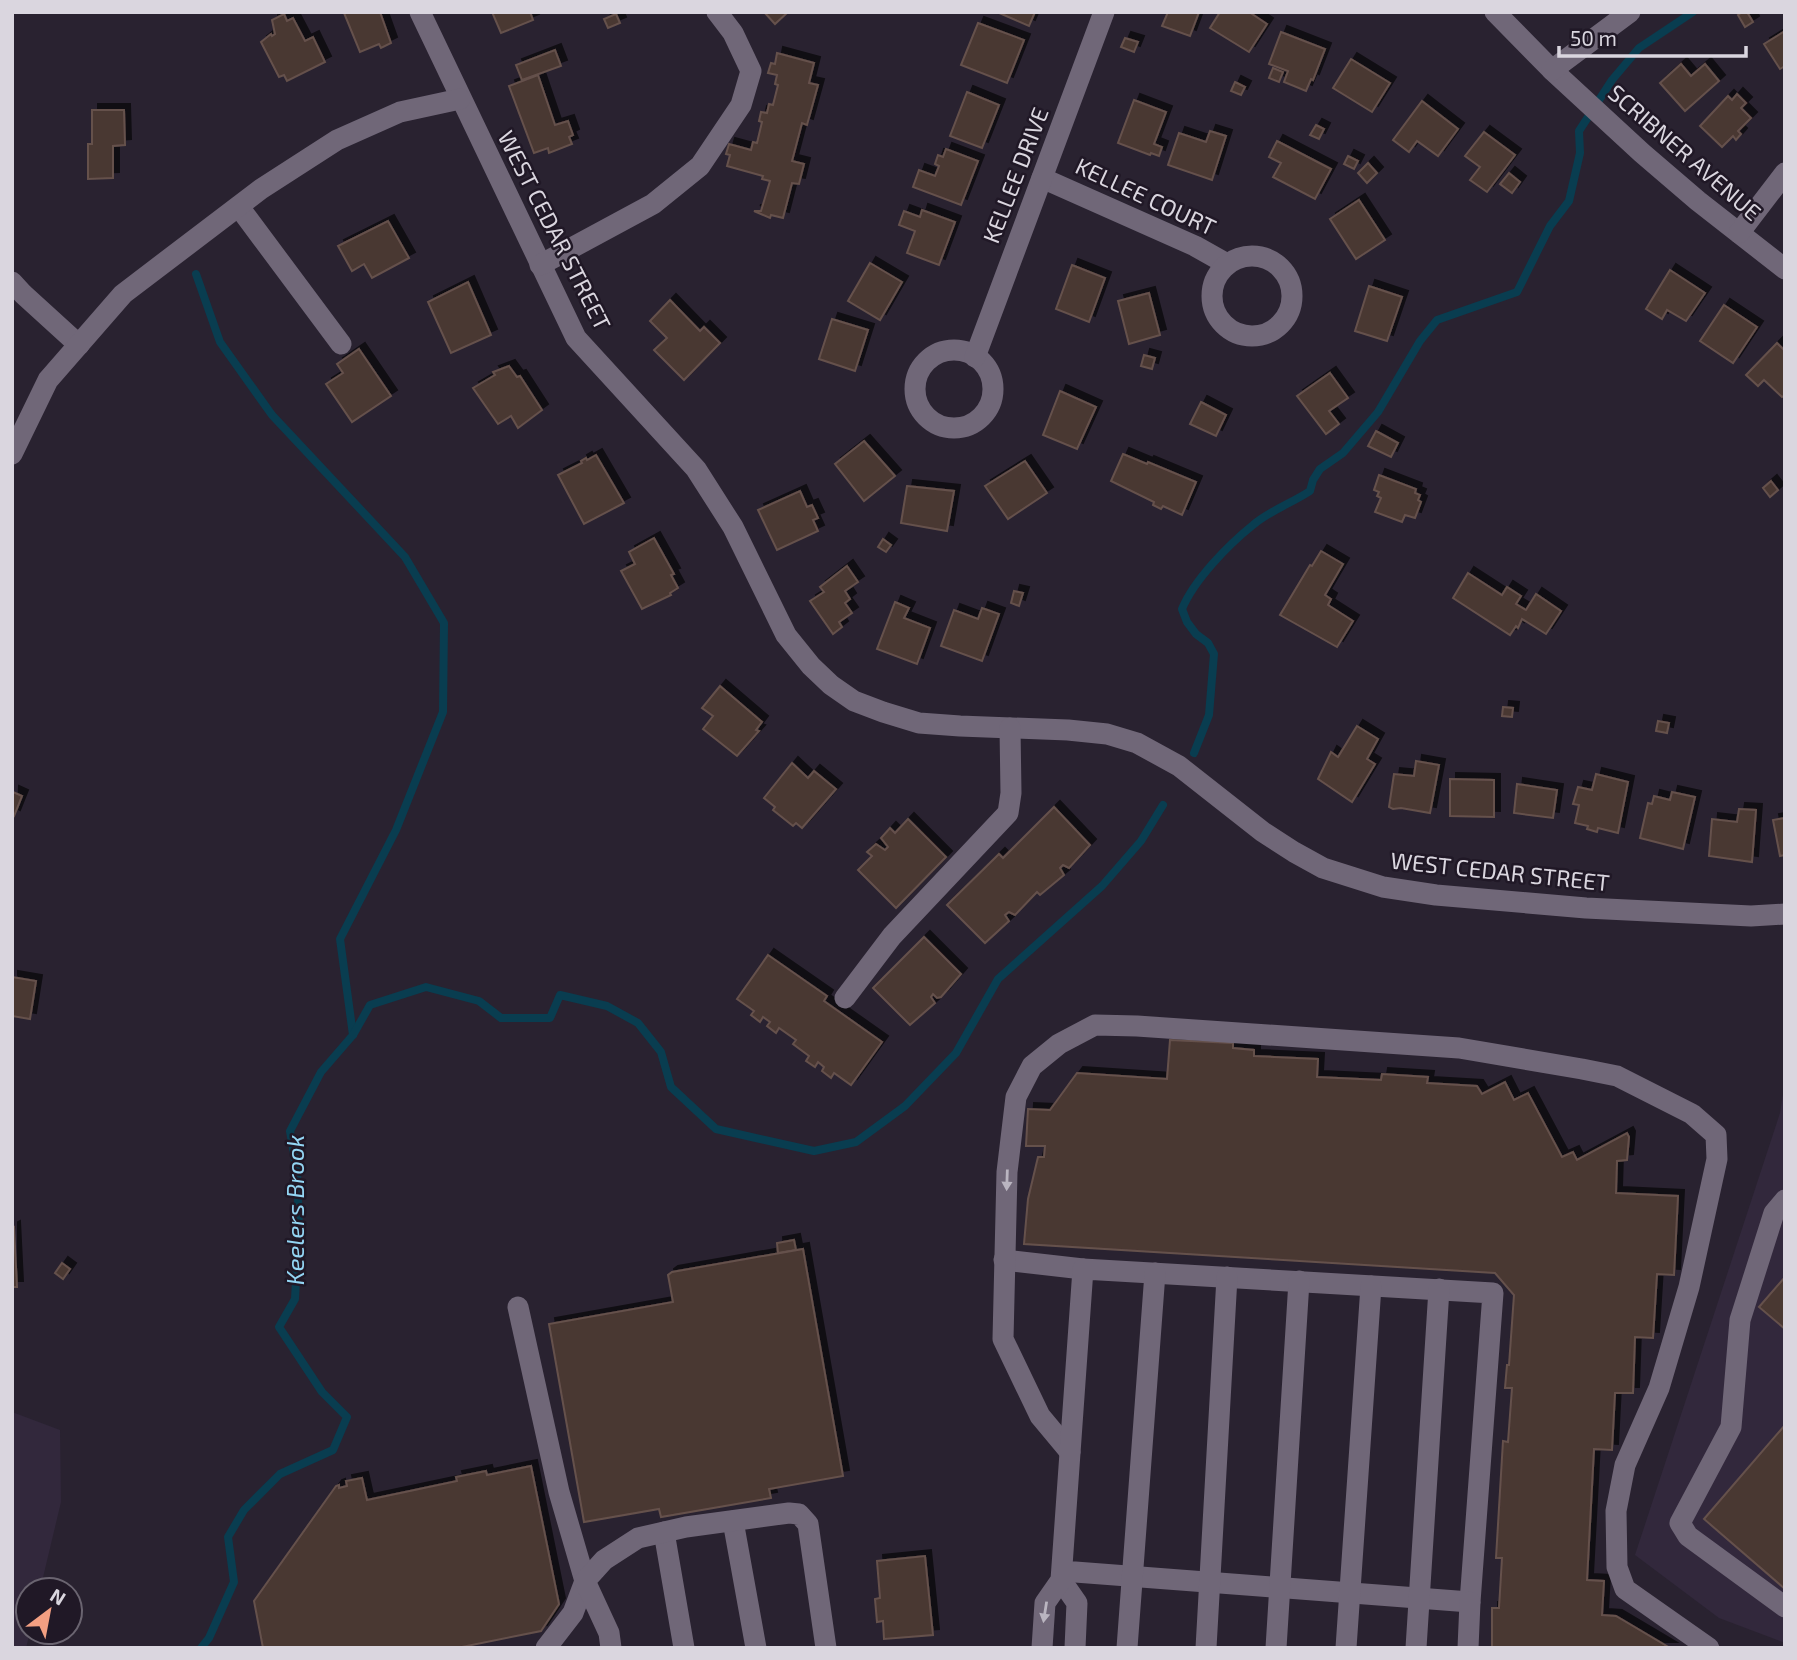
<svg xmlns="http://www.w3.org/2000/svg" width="1797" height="1660" viewBox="0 0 1797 1660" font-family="'Exo 2',sans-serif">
  <defs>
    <filter id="shadow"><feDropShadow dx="6" dy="-6" stdDeviation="0" flood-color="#0009"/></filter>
  </defs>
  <rect width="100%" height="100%" fill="#292230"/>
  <!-- built -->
  <g fill="#32283c">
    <path d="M1785 1082V1643L1719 1618 1635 1555 1780 1113Z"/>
    <path d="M12 1412 60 1430 61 1502 40 1590H28V1632H30L26 1648H12Z"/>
  </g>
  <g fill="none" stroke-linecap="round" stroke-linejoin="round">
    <!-- stream -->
    <g stroke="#093d50" stroke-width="8">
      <path d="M196 274 220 342 272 415 405 557 444 623 443 712 396 830 340 939 353 1035"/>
      <path d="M1194 753 1209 715 1214 654 1208 643 1196 634 1187 622 1182 609C1194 580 1228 545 1253 525 1269 511 1292 503 1310 491L1313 480 1320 469 1343 453 1378 412 1420 341 1437 320 1517 292 1550 226 1569 201 1580 153 1579 131 1612 80 1639 48 1693 12"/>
      <path d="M201 1648 209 1638 234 1582 228 1537 244 1510 280 1474 333 1450 347 1417 322 1392 279 1327 295 1299 299 1226 297 1172 290 1131 321 1072 353 1035 370 1005 426 987 479 1001 501 1018H550L560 995 607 1006 638 1023 661 1052 671 1087 716 1129 814 1151 856 1142 905 1106 956 1053 998 979 1102 886 1141 841 1163 805"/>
    </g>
  </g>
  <!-- building -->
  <g fill="#4a3732" stroke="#65514c" stroke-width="2" filter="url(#shadow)">
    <path d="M380 12 391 43 381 48 379 44 360 52 344 13Z"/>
    <path d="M492 12H530L533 20 501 33Z"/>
    <path d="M764 12H788L775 24Z"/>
    <path d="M997 12H1035L1029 26Z"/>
    <path d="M1168 12H1199L1190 36 1162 26Z"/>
    <path d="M1220 12H1249L1267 24 1249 52 1210 28Z"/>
    <path d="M1742 12H1747L1753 22 1745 27 1738 15Z"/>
    <path d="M284 14 287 21 293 18 305 41 313 37 325 62 287 81 284 75 279 77 261 42 271 34 272 36 275 34 272 20Z"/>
    <path d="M616 14 620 23 608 28 604 19Z"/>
    <path d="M978 23 1024 40 1007 83 961 65Z"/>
    <path d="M1785 31V66L1780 69 1764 44Z"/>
    <path d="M1281 32 1325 49 1313 80 1311 79 1306 91 1284 82 1288 71 1269 64Z"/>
    <path d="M1125 38 1138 42 1134 52 1121 47Z"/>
    <path d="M555 50 561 66 522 80 516 65Z"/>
    <path d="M777 53 814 63 809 83 818 85 807 125 802 123 792 161 804 164 799 184 792 183 783 218 771 215 770 218 754 211H761L770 181 762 179 763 176 727 166 730 155 726 154 729 144 751 150 753 142 757 143 762 122 759 121 761 112 767 113 769 104 773 105 778 85 775 84 777 75 768 73 771 63 775 64Z"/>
    <path d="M1351 59 1390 83 1372 112 1333 88Z"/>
    <path d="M1681 64 1691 76 1705 64 1719 81 1685 111 1660 83Z"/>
    <path d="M1273 68 1283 72 1279 82 1269 78Z"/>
    <path d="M538 75 555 125 568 121 573 135 569 137 572 144 549 153 548 148 534 153 509 86Z"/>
    <path d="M1235 82 1245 87 1241 95 1231 91Z"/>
    <path d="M967 92 999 105 982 148 950 136Z"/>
    <path d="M1737 94 1746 103 1741 108 1751 118 1738 131 1741 134 1736 140 1733 136 1722 147 1700 126 1728 96 1732 100Z"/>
    <path d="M1134 100 1166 112 1154 144 1162 147 1159 156 1151 153 1150 155 1118 143Z"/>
    <path d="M1422 101 1458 129 1438 156 1417 141 1409 152 1393 140Z"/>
    <path d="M92 110H124L125 145 113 146V178L88 179V144H92Z"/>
    <path d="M1316 125 1324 129 1319 139 1310 135Z"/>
    <path d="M1210 131 1226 136 1212 180 1168 165 1179 133 1206 142Z"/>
    <path d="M1484 132 1515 155 1487 192 1470 180 1480 167 1465 156Z"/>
    <path d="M1277 141 1331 169 1315 199 1273 177 1281 163 1269 157Z"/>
    <path d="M946 149 978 161 961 205 913 187 919 170 935 176 939 166 935 164 938 155 943 157Z"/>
    <path d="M1348 156 1358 161 1354 169 1344 164Z"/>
    <path d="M1368 163 1377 173 1367 183 1358 173Z"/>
    <path d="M1509 173 1520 182 1512 193 1500 184Z"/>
    <path d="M1359 200 1385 240 1356 259 1330 219Z"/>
    <path d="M922 210 955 222 939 265 907 253 915 231 899 225 904 211 920 217Z"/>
    <path d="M388 221 409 258 372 278 364 264 352 271 338 246Z"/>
    <path d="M870 263 902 282 880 320 848 301Z"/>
    <path d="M1072 265 1105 278 1089 322 1056 309Z"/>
    <path d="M1670 270 1705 293 1686 321 1667 310 1662 319 1646 309Z"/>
    <path d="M468 282 491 335 451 353 428 302Z"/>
    <path d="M1369 286 1402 297 1387 341 1355 331Z"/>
    <path d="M1149 293 1160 335 1129 344 1118 301Z"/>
    <path d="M670 300 700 331 704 327 720 343 684 380 654 350 667 338 650 321Z"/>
    <path d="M1724 305 1757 327 1733 363 1700 341Z"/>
    <path d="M832 319 868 330 855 371 819 359Z"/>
    <path d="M1777 343 1785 351V395L1782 397 1764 380 1758 386 1746 375Z"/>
    <path d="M359 349 391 396 352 422 326 384 343 373 337 364Z"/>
    <path d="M1144 355 1155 358 1152 369 1141 366Z"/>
    <path d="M509 366 517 377 520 376 542 410 518 428 511 416 498 424 473 388 495 375 493 372Z"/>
    <path d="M1330 373 1348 398 1329 411 1339 424 1326 434 1297 396Z"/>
    <path d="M1060 391 1096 407 1077 449 1043 435Z"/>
    <path d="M1201 402 1226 415 1216 436 1190 424Z"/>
    <path d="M1376 431 1398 443 1391 457 1368 446Z"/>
    <path d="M864 441 895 476 864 501 835 464Z"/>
    <path d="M1123 454 1147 464 1148 462 1196 482 1182 515 1163 506 1161 509 1153 505 1154 502 1111 481Z"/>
    <path d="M596 455 624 503 584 524 558 475 582 463 581 461 586 458 587 460Z"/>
    <path d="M1025 461 1047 493 1008 519 985 486Z"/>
    <path d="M1379 475 1416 489 1415 493 1420 495 1418 500 1421 502 1415 518 1405 515 1402 522 1375 512 1381 498 1377 496 1379 492 1374 490Z"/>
    <path d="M1771 481 1778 490 1770 497 1763 488Z"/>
    <path d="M907 486 954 491 947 531 901 523Z"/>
    <path d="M800 491 807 507 812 505 818 518 813 520 818 531 777 550 758 510Z"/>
    <path d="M654 538 674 574 671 575 678 588 670 593 671 595 642 609 621 571 635 564 629 552Z"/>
    <path d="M883 539 891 545 886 552 878 547Z"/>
    <path d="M1321 551 1343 564 1325 595 1331 599 1328 605 1353 621 1337 647 1280 615 1310 565 1312 566Z"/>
    <path d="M847 566 858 582 845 591 850 599 845 603 852 613 839 622 842 627 833 634 810 601 824 592 820 587Z"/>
    <path d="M1468 573 1502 595 1507 587 1521 596 1516 604 1526 610 1536 594 1561 611 1546 634 1522 619 1518 628 1516 626 1510 635 1453 598Z"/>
    <path d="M1014 591 1023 593 1019 606 1011 603Z"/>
    <path d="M895 602 909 608 904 618 930 628 917 664 877 649Z"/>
    <path d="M982 608 999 614 982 661 941 646 954 610 978 619Z"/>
    <path d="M720 686 762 722 756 730 759 731 737 756 703 729 713 716 702 708Z"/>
    <path d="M1503 707 1513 708 1512 717 1502 716Z"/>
    <path d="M1658 721 1669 723 1667 733 1656 731Z"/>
    <path d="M1357 726 1378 739 1367 759 1375 764 1352 802 1318 779 1331 752 1338 757Z"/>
    <path d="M1416 761 1439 765 1430 813 1401 808 1393 809 1389 807 1394 774 1414 776Z"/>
    <path d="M792 763 808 778 814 771 836 789 802 828 796 823 793 826 773 810 775 807 764 798Z"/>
    <path d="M1596 774 1628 782 1618 833 1598 828 1597 832 1587 829 1588 826 1575 823 1579 805 1573 804 1578 787 1592 790Z"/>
    <path d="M1450 779 1494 780V817L1450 816Z"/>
    <path d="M1517 784 1557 790 1553 818 1514 813Z"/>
    <path d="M13 792 22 796 14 816 12 815Z"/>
    <path d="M1672 792 1695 797 1683 849 1640 838 1648 803 1652 804 1654 796 1670 800Z"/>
    <path d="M1054 807 1090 845 1069 868 1063 865 1060 868 1064 875 1040 895 1037 892 1015 915 1009 912 1005 915 1009 921 985 943 947 905 999 854 1003 858Z"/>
    <path d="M1739 809 1756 810 1752 862 1709 856 1712 819 1737 822Z"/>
    <path d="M1785 818V855L1780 856 1773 820Z"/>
    <path d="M908 819 946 857 896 908 858 870 872 856 867 852 876 844 885 850 888 847 881 838 890 828 895 833Z"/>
    <path d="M924 937 961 974 941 997 937 998 933 994 931 997 935 1003 910 1025 873 988Z"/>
    <path d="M768 955 827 996 824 1001 882 1042 851 1085 834 1073 831 1078 822 1071 824 1067 818 1062 815 1067 806 1061 809 1056 793 1044 796 1040 779 1028 776 1033 767 1026 770 1022 763 1017 760 1022 751 1015 754 1011 737 999Z"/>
    <path d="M12 977 36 981 30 1019 12 1016Z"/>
    <path d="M1170 1040 1233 1043V1048L1254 1050V1056L1318 1059 1317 1077 1381 1080 1382 1074 1428 1077 1427 1083 1477 1086 1482 1094 1505 1082 1514 1100 1528 1093 1562 1157 1573 1152 1577 1160 1627 1133 1629 1137 1627 1160 1617 1161 1616 1193 1678 1196 1674 1275 1657 1274 1653 1338 1635 1337 1633 1393H1615L1612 1450 1594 1449 1587 1580 1604 1581 1602 1615 1616 1616 1670 1648H1492V1608H1499L1502 1558H1496L1503 1441 1508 1442 1512 1388H1505L1507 1365H1509L1514 1295 1495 1273 1024 1244 1028 1199 1038 1157H1044L1045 1146H1026L1028 1109 1050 1110 1077 1073 1167 1079Z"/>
    <path d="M14 1227 17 1287H12V1228Z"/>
    <path d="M794 1240 796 1250 778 1253 777 1243Z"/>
    <path d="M803 1249 843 1476 769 1489 771 1498 661 1517 659 1509 584 1522 549 1324 673 1302 668 1275 672 1272Z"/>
    <path d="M62 1263 70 1269 63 1279 55 1273Z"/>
    <path d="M1785 1277V1329L1759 1307Z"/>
    <path d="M1785 1425V1589L1704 1519Z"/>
    <path d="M531 1466 559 1604 541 1631 457 1648H263L254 1601 336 1486 339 1485V1488L347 1486 346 1481 362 1478 367 1500 457 1481 456 1477 486 1471 487 1475Z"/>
    <path d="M925 1556 933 1635 884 1639 883 1621 877 1622 875 1599 880 1598 877 1561Z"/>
  </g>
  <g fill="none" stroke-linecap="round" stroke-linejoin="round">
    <!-- minor -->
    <g stroke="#706778" stroke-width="21">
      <path d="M420 12 576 338 696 469 733 527 786 635 811 666 831 685 854 701 883 712 919 723 960 726 1068 730 1107 734 1137 743 1179 766 1263 832 1294 852 1323 868 1383 887 1436 895 1586 908 1751 916 1785 914"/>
      <path d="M1495 12 1552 70 1642 153 1698 201 1785 269"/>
      <path d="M1552 70 1630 12"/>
      <path d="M1042 178 1195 246 1227 264"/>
      <path d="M239 207 341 344"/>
      <path d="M1739 233 1785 173"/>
      <circle cx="1252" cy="296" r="40"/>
      <path d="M540 265 653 204 700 166 741 105 751 71 733 33 717 12"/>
      <path d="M12 282 23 294 79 345"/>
      <circle cx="954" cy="389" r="39"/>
      <path d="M975 357 1104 12"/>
      <path d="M12 454 48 380 123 294 261 189 337 140 400 112 460 99"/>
      <path d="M845 998 892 936 1008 813 1011 793 1010 728"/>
      <path d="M1785 1200 1774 1213 1740 1320 1731 1427 1680 1523 1688 1536 1785 1607"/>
      <path d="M1004 1260 1083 1269"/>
      <path d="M518 1307 559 1492 585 1581 573 1613 546 1648"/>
      <path d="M1070 1452 1040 1416 1003 1339 1007 1172 1016 1097 1032 1066 1059 1044 1095 1025 1137 1026 1459 1048 1582 1069 1617 1076 1692 1114 1716 1135 1717 1159 1689 1287 1659 1388 1625 1465 1616 1511 1617 1567 1625 1589 1709 1648"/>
      <path d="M733 1521 756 1648"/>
      <path d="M664 1532 684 1648"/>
      <path d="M1061 1580 1077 1603 1075 1648"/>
      <path d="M611 1648 609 1633 585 1581 604 1560 638 1538 686 1527 789 1513 799 1514 808 1524 826 1648"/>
      <path d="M1042 1648 1045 1603 1061 1580 1083 1269 1493 1293 1470 1602 1062 1571"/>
      <path d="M1127 1648 1155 1273"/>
      <path d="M1206 1648 1227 1277"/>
      <path d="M1276 1648 1299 1281"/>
      <path d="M1346 1648 1371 1286"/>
      <path d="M1416 1648 1439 1289"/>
      <path d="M1468 1648 1470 1602"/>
    </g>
  </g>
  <!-- one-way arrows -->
  <defs><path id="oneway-solid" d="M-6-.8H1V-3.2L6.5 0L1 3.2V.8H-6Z" transform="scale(1.75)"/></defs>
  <g fill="#bab5c0">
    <use href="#oneway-solid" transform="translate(1007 1180) rotate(92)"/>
    <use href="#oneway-solid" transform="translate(1045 1612) rotate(99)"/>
  </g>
  <g text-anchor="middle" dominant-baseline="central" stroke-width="5" stroke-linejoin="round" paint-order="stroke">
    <!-- street labels -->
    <g font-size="23" fill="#dad6df" stroke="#201826">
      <text transform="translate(1685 152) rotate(41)">SCRIBNER AVENUE</text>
      <text transform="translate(1015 175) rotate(-69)">KELLEE DRIVE</text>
      <text transform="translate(1146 196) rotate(25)">KELLEE COURT</text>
      <text transform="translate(555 230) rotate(63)">WEST CEDAR STREET</text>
      <text transform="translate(1500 871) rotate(6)">WEST CEDAR STREET</text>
    </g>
    <!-- water labels -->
    <g font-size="24" font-style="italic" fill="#93d5f3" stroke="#201826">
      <text transform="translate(294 1210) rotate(-90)">Keelers Brook</text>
    </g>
  </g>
  <!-- border -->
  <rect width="1797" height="1660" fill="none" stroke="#dad6df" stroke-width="28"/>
  <!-- north arrow -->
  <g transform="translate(49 1611) rotate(32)"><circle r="33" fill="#201826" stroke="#6a6470" stroke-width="2"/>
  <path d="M0-5L12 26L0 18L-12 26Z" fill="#f39f82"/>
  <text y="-10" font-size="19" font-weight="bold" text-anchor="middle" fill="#dad6df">N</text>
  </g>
  <!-- scale -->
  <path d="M1559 46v10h187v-10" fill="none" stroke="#dad6df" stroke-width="3.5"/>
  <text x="1570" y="46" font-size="21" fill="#dad6df" stroke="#201826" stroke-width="5" paint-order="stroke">50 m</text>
</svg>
